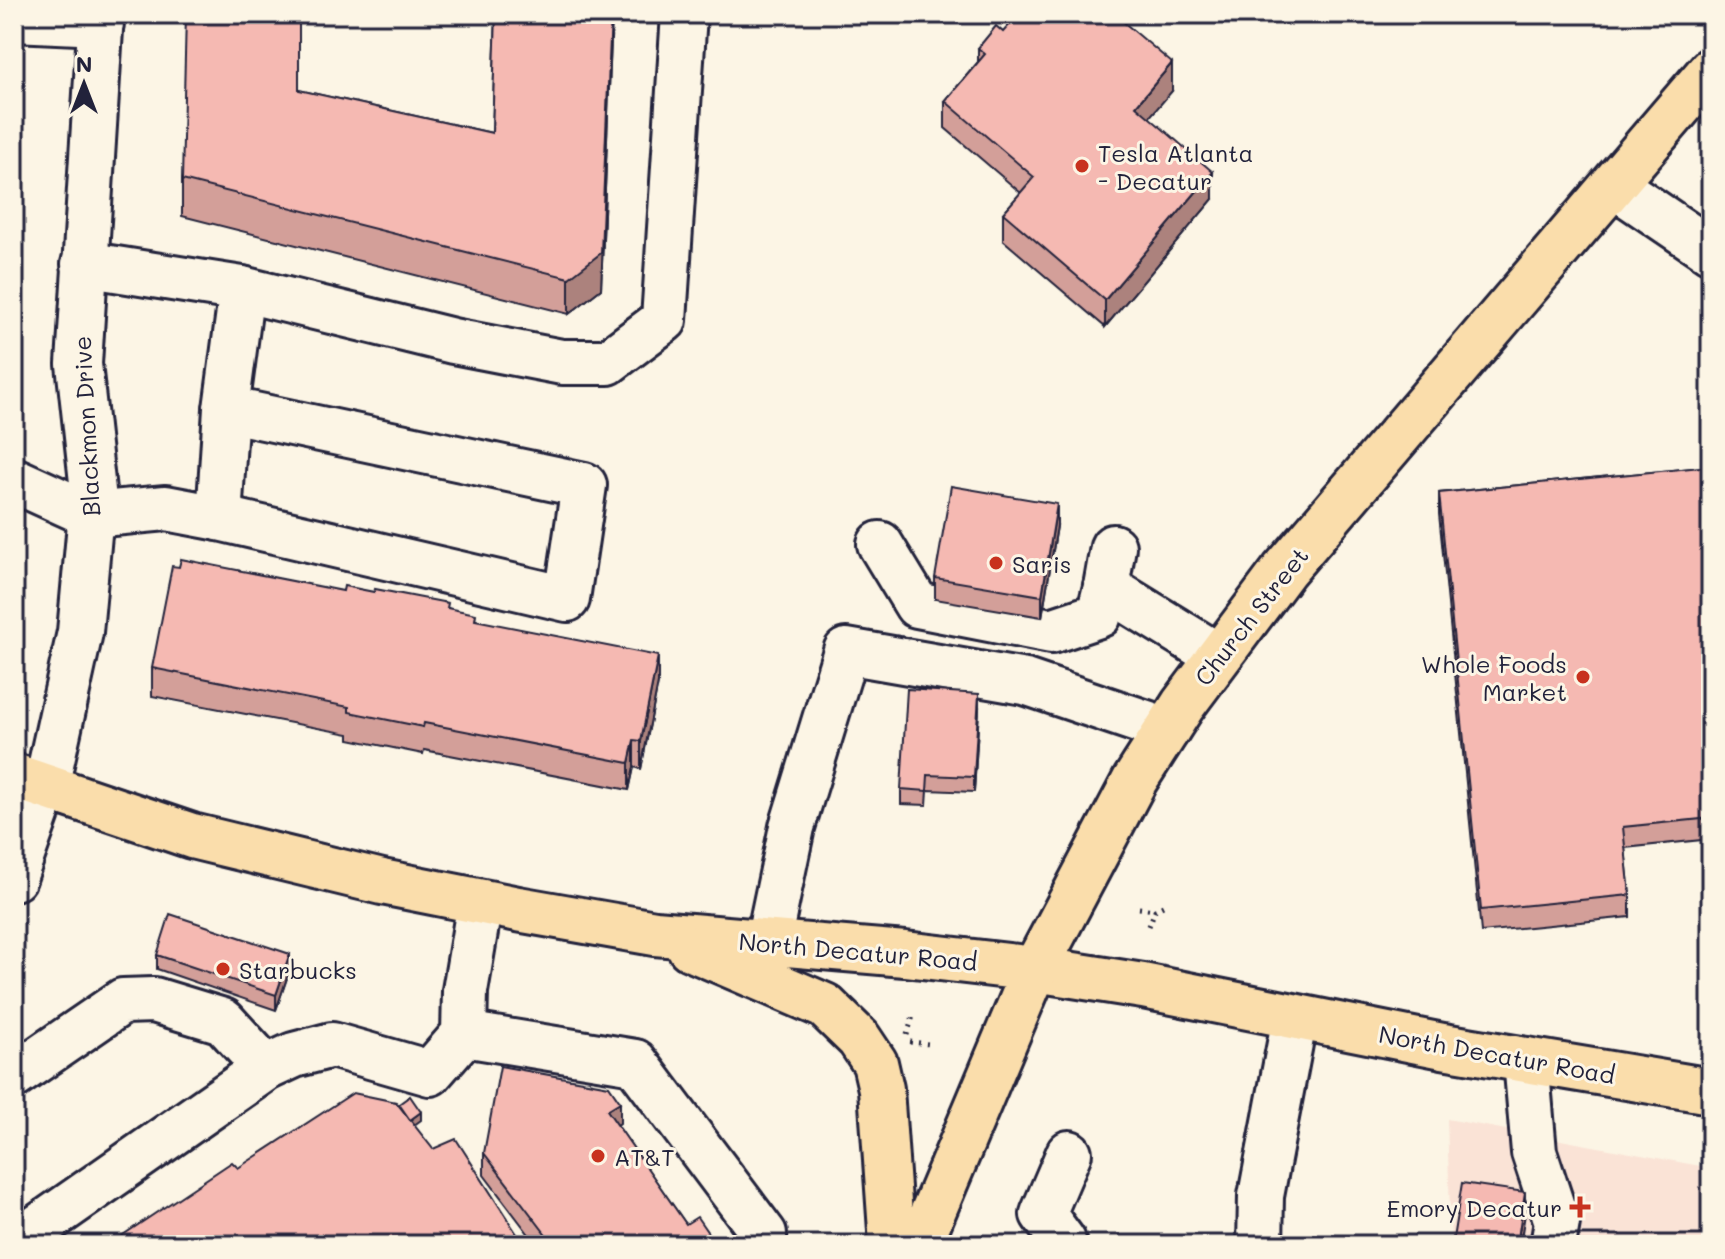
<svg xmlns="http://www.w3.org/2000/svg" width="1725" height="1259" viewBox="0 0 1725 1259" font-family="Mali,sans-serif">
  <rect width="100%" height="100%" fill="#fcf5e5"/>
  <filter id="ink" filterUnits="userSpaceOnUse"><feTurbulence type="fractalNoise" baseFrequency=".0125" numOctaves="2"/><feDisplacementMap in="SourceGraphic" scale="16" xChannelSelector="R" yChannelSelector="G"/><feConvolveMatrix kernelMatrix="1 2 1 2 8 2 1 2 1" color-interpolation-filters="sRGB"/></filter>
  <g filter="url(#ink)">
    <!-- built -->
    <path fill="#fae3d6" d="M1447 1119 1711 1168V1245H1451Z"/>
    <g fill="none" stroke-linecap="round" stroke-linejoin="round">
      <defs>
        <g id="minor">
          <path d="M14 19 101 23"/>
          <path d="M1614 185 1711 251"/>
          <path d="M84 264 242 289 453 341 562 362H608L664 320 684 14"/>
          <path d="M14 480 91 515 166 508 219 518 567 599 584 485 226 409"/>
          <path d="M219 518 226 409 242 289"/>
          <path d="M880 544 917 605 1051 631 1099 615 1106 587"/>
          <path d="M1113 547 1106 587 1218 656"/>
          <path d="M14 878 46 787 80 632 93 491 79 364 101 14"/>
          <path d="M768 942 792 827 846 651 1025 682 1167 730"/>
          <path d="M464 1034 635 1062 764 1234V1245"/>
          <path d="M1526 1060 1534 1152 1557 1222 1553 1245"/>
          <path d="M14 1076 123 1001 154 1000 223 1021 266 1068"/>
          <path d="M1063 1241 1043 1214 1069 1153"/>
          <path d="M14 1244 266 1068 294 1055 332 1045 430 1073 464 1034 465 991 480 902"/>
          <path d="M1260 1245 1261 1196 1295 1017"/>
        </g>
        <g id="major">
          <path d="M14 776 192 836 382 882 518 909 655 933 905 954 1035 969 1143 986 1443 1046 1711 1091"/>
          <path d="M690 948 825 1006 859 1039 875 1063 881 1089 892 1245"/>
          <path d="M919 1245 1035 969 1135 780 1183 705 1284 570 1711 70"/>
        </g>
      </defs>
      <!-- minor casing -->
      <use href="#minor" stroke="#22223b" stroke-width="50"/>
      <!-- major casing -->
      <use href="#major" stroke="#22223b" stroke-width="50"/>
      <!-- path -->
      <g stroke="#22223b" stroke-width="5" stroke-dasharray="2 6" stroke-linecap="butt">
        <path d="M1139 908 1155 910"/>
        <path d="M1149 926 1155 910 1163 906"/>
        <path d="M907 1035 914 1013"/>
        <path d="M910 1042 929 1044"/>
      </g>
      <!-- minor -->
      <use href="#minor" stroke="#fcf5e5" stroke-width="44"/>
      <!-- major -->
      <use href="#major" stroke="#faddab" stroke-width="44"/>
    </g>
    <!-- wall -->
    <g fill="#d39f99" stroke="#22223b" stroke-width="2">
      <path d="M496 14H612L601 289 569 314 182 216V180L299 90 492 133Z"/>
      <path d="M1511 14H1525L1521 18Z"/>
      <path d="M1003 32 1172 91 1149 117 1213 199 1105 327 1003 240V213L1021 193 945 128V101L978 62V48Z"/>
      <path d="M1711 466V839L1625 848 1630 895V917L1481 932 1439 514V493Z"/>
      <path d="M1057 526 1042 617 935 599V578Z"/>
      <path d="M343 591 448 608 476 620 658 683 641 769 634 767 629 790 424 750 423 754 349 739V734L152 696V668Z"/>
      <path d="M979 709 974 792 928 790 927 805 901 804V789Z"/>
      <path d="M157 955 290 969 276 1010 157 969Z"/>
      <path d="M620 1123 617 1125 686 1224 708 1245H537L484 1175V1153Z"/>
    </g>
    <!-- shaded-wall -->
    <g fill="#ac827d" stroke="#22223b" stroke-width="2">
      <path d="M611 14H612L601 289 569 314V278Z"/>
      <path d="M1172 63V91L1136 133V106Z"/>
      <path d="M1213 172V199L1105 327V300Z"/>
      <path d="M1057 504V526L1042 617V596Z"/>
      <path d="M658 656V683L641 769V741Z"/>
      <path d="M979 694V709L974 792V777Z"/>
      <path d="M634 740V767L629 790V763Z"/>
      <path d="M290 954V969L276 1010V995Z"/>
      <path d="M620 1102V1123L607 1132V1110Z"/>
      <path d="M421 1112V1120L410 1128V1120Z"/>
      <path d="M1525 1192V1214L1520 1245H1517Z"/>
    </g>
    <!-- building -->
    <g fill="#f5b9b2" stroke="#22223b" stroke-width="2">
      <path d="M186 14H299V90L492 133 496 14H611L601 253 569 278 182 180Z"/>
      <path d="M1019 14H1114L1172 63 1136 106 1213 172 1105 300 1003 213 1034 177 945 101 985 54 978 48 996 26 1003 32Z"/>
      <path d="M1711 466V818L1623 827 1630 895 1481 910 1439 493Z"/>
      <path d="M951 486 1057 504 1042 596 935 578Z"/>
      <path d="M181 559 343 591 344 586 374 592 375 589 448 603 447 608 476 614 475 620 658 656 641 741 634 740 629 763 424 723 423 727 349 712V707L152 668 172 566 179 567Z"/>
      <path d="M907 689 979 694 974 777 928 775 927 791 901 789Z"/>
      <path d="M170 914 290 954 276 995 157 955Z"/>
      <path d="M500 1066 609 1086 620 1102 607 1110 686 1224 697 1217 708 1233 706 1245H554L484 1153Z"/>
      <path d="M353 1093 396 1102 433 1149 456 1139 524 1245H108L232 1162 238 1168Z"/>
      <path d="M410 1096 421 1112 410 1120 399 1104Z"/>
      <path d="M1462 1183 1525 1192 1517 1245H1452Z"/>
    </g>
  </g>
  <!-- markers -->
  <g fill="#c8321e" stroke="#fcf5e5" stroke-width="3">
    <circle cx="1082" cy="166" r="8"/>
    <circle cx="996" cy="563" r="8"/>
    <circle cx="1583" cy="677" r="8"/>
    <circle cx="223" cy="969" r="8"/>
    <circle cx="598" cy="1156" r="8"/>
    <path d="M1576 1195h8v8h8v8h-8v8h-8v-8h-8v-8h8z"/>
  </g>
  <g text-anchor="middle" dominant-baseline="central" stroke-width="6" stroke-linejoin="round" paint-order="stroke">
    <!-- poi labels -->
    <g font-size="24" fill="#22223b" stroke="#fcf5e5" text-anchor="start">
      <text x="1098" y="152">Tesla Atlanta<tspan x="1098" dy="28">- Decatur</tspan></text>
      <text x="1012" y="563">Saris</text>
      <text x="1567" y="663" text-anchor="end">Whole Foods<tspan x="1567" dy="28">Market</tspan></text>
      <text x="239" y="969">Starbucks</text>
      <text x="614" y="1156">AT&amp;T</text>
      <text x="1562" y="1207" text-anchor="end">Emory Decatur</text>
    </g>
    <!-- street labels -->
    <g font-size="24" fill="#22223b" stroke="#fcf5e5">
      <text transform="translate(86 426) rotate(-93)">Blackmon Drive</text>
      <text transform="translate(1251 616) rotate(-52)">Church Street</text>
      <text transform="translate(858 951) rotate(5)">North Decatur Road</text>
      <text transform="translate(1497 1054) rotate(10)">North Decatur Road</text>
    </g>
  </g>
  <!-- margin -->
  <rect width="1725" height="1259" fill="none" stroke="#fcf5e5" stroke-width="48"/>
  <rect x="24" y="24" width="1677" height="1211" fill="none" stroke="#22223b" stroke-width="3" filter="url(#ink)"/>
  <!-- north arrow -->
  <g transform="translate(84 84)" stroke="#fcf5e5" stroke-width="6" paint-order="stroke">
  <path d="M0-6L14 30L0 20L-14 30Z" fill="#22223b"/>
  <text y="-12" font-size="22" font-weight="bold" text-anchor="middle" fill="#22223b">N</text>
  </g>
</svg>
